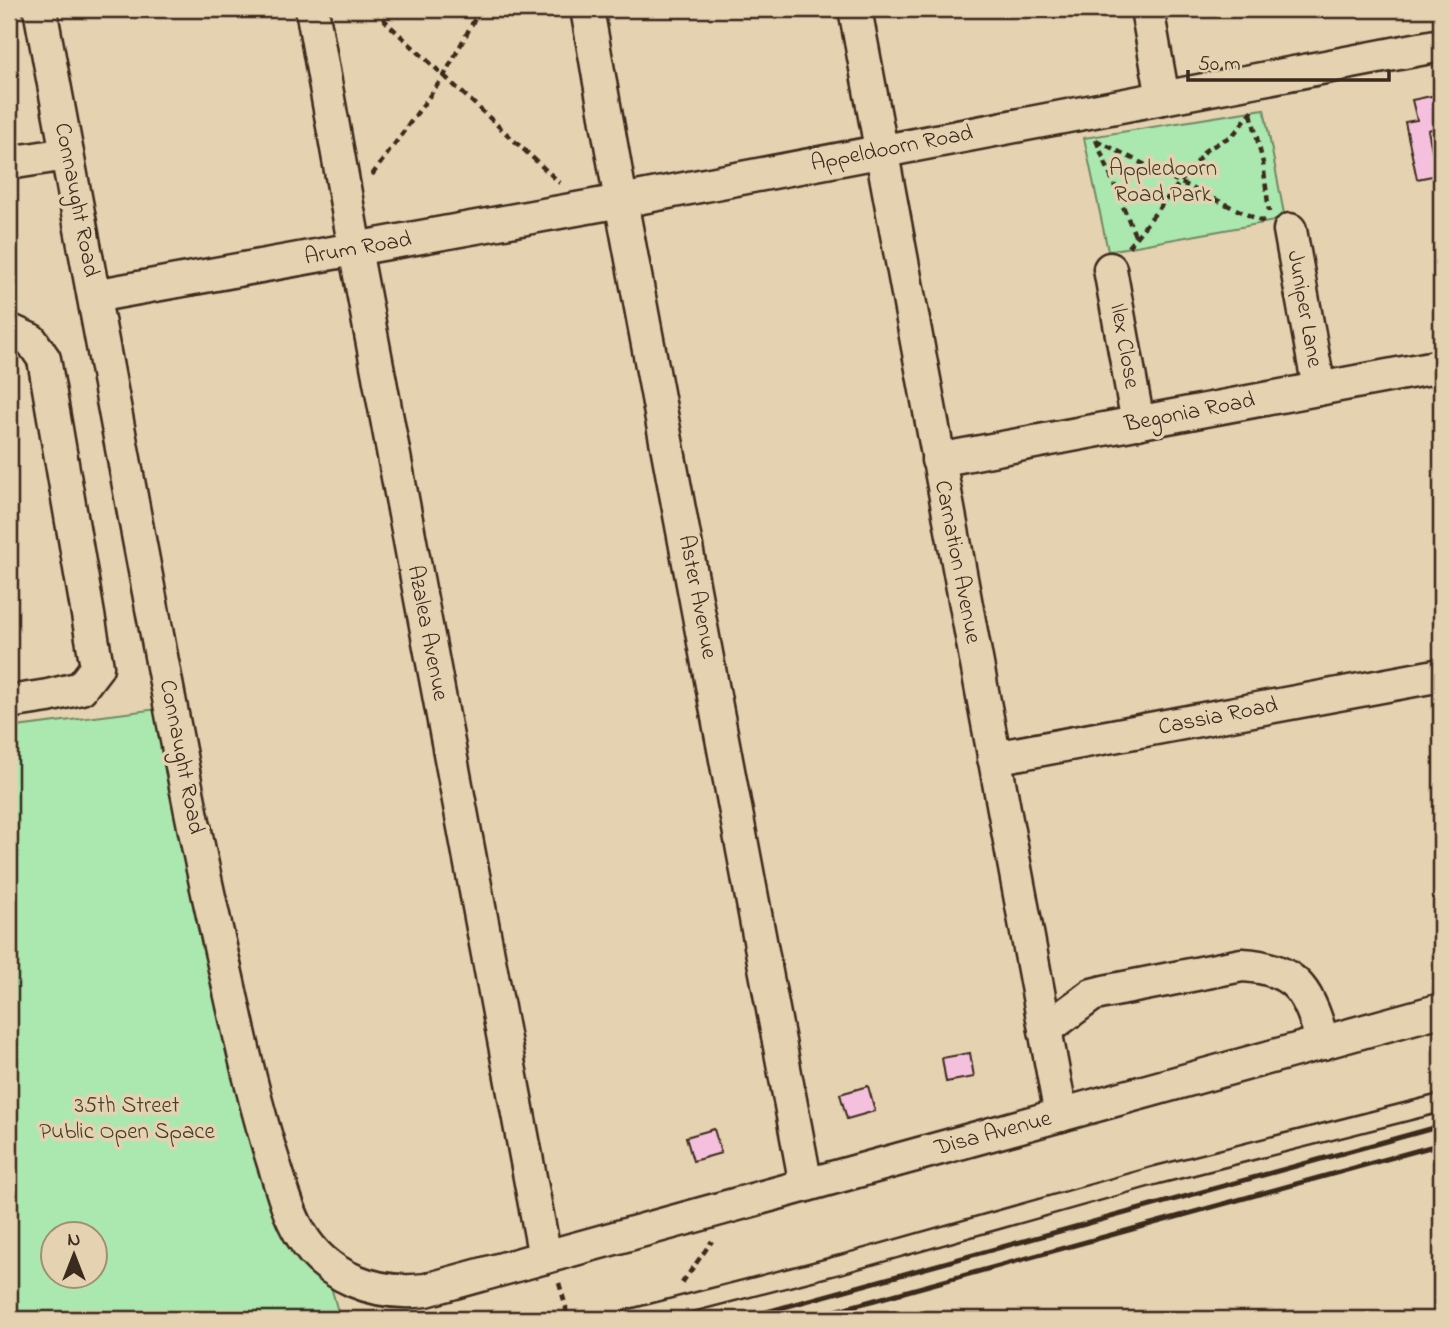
<svg xmlns="http://www.w3.org/2000/svg" width="1450" height="1328" viewBox="0 0 1450 1328" font-family="'Indie Flower',sans-serif">
  <rect width="100%" height="100%" fill="#e5d2b0"/>
  <filter id="ink" filterUnits="userSpaceOnUse"><feTurbulence type="fractalNoise" baseFrequency=".0143" numOctaves="2"/><feDisplacementMap in="SourceGraphic" scale="14" xChannelSelector="R" yChannelSelector="G"/><feConvolveMatrix kernelMatrix="1 2 1 2 8 2 1 2 1" color-interpolation-filters="sRGB"/></filter>
  <g filter="url(#ink)">
    <!-- green -->
    <g fill="#aae8af" stroke="#728966" stroke-width="2" fill-rule="evenodd">
      <path d="M1264 109 1285 219 1108 251 1084 138Z"/>
      <path d="M157 709 250 1128 330 1283 340 1319H9V728ZM52 1234H94V1276H52Z"/>
    </g>
    <!-- building -->
    <g fill="#f4c0de" stroke="#3b2a1e" stroke-width="2">
      <path d="M1436 95 1441 118V127L1428 130 1437 175 1417 179 1405 122 1417 120 1412 100Z"/>
      <path d="M970 1053 974 1077 946 1082 942 1058Z"/>
      <path d="M868 1086 875 1111 847 1119 840 1094Z"/>
      <path d="M714 1129 721 1153 693 1161 686 1137Z"/>
    </g>
    <g fill="none" stroke-linecap="round" stroke-linejoin="round">
      <defs>
        <path id="service" d="M628 1319 842 1264 1157 1175 1441 1103"/>
        <g id="minor">
          <path d="M40 9C73 184 106 359 138 534 164 670 188 807 219 942 236 1017 251 1093 275 1167 282 1189 288 1213 300 1233 326 1278 376 1296 426 1290L1441 1010"/>
          <path d="M312 9 355 249 545 1257"/>
          <path d="M587 9 621 201 806 1185"/>
          <path d="M855 9 1061 1115"/>
          <path d="M1147 9 1163 98"/>
          <path d="M9 163 67 154"/>
          <path d="M1290 230 1319 389"/>
          <path d="M1110 269 1138 423"/>
          <path d="M94 296 621 201 1441 45"/>
          <path d="M9 330 31 340 44 359 97 667 81 688 48 696 9 702"/>
          <path d="M938 460 1441 366"/>
          <path d="M994 758 1441 675"/>
          <path d="M1045 1030 1092 995 1104 992 1242 965C1299 968 1309 994 1323 1043"/>
        </g>
      </defs>
      <!-- service casing -->
      <use href="#service" stroke="#3b2a1e" stroke-width="21"/>
      <!-- minor casing -->
      <use href="#minor" stroke="#3b2a1e" stroke-width="37"/>
      <!-- path -->
      <g stroke="#3b2a1e" stroke-width="4.5" stroke-dasharray="7 5" stroke-linecap="butt">
        <path d="M375 9 389 25 560 183"/>
        <path d="M1251 113 1263 163 1269 212"/>
        <path d="M1096 140 1181 183 1261 221 1265 220"/>
        <path d="M1096 140 1136 238"/>
        <path d="M372 175 444 76 480 9"/>
        <path d="M1128 247 1206 150 1233 135 1253 110"/>
        <path d="M559 1283 566 1307V1319"/>
        <path d="M682 1283 712 1241"/>
      </g>
      <!-- service -->
      <use href="#service" stroke="#e5d2b0" stroke-width="16"/>
      <!-- minor -->
      <use href="#minor" stroke="#e5d2b0" stroke-width="32"/>
      <!-- rail -->
      <g stroke="#3b2a1e" stroke-width="5">
        <path d="M741 1319 1441 1126"/>
        <path d="M806 1319 1441 1144"/>
      </g>
    </g>
  </g>
  <g text-anchor="middle" dominant-baseline="central" stroke-width="7" stroke-linejoin="round" paint-order="stroke">
    <!-- street labels -->
    <g font-size="23" fill="#3b2a1e" stroke="#e5d2b0">
      <text transform="translate(892 149) rotate(-11)">Appeldoorn Road</text>
      <text transform="translate(76 200) rotate(79)">Connaught Road</text>
      <text transform="translate(358 249) rotate(-10)">Arum Road</text>
      <text transform="translate(1304 309) rotate(80)">Juniper Lane</text>
      <text transform="translate(1124 346) rotate(80)">Ilex Close</text>
      <text transform="translate(1190 413) rotate(-11)">Begonia Road</text>
      <text transform="translate(957 562) rotate(79)">Carnation Avenue</text>
      <text transform="translate(697 597) rotate(79)">Aster Avenue</text>
      <text transform="translate(427 633) rotate(79)">Azalea Avenue</text>
      <text transform="translate(1218 717) rotate(-11)">Cassia Road</text>
      <text transform="translate(181 757) rotate(79)">Connaught Road</text>
      <text transform="translate(993 1134) rotate(-15)">Disa Avenue</text>
    </g>
    <!-- park labels -->
    <g font-size="23" fill="#463d2c" stroke="#e5d2b0">
      <text x="1163" y="169">Appledoorn<tspan x="1163" dy="26">Road Park</tspan></text>
      <text x="127" y="1106">35th Street<tspan x="127" dy="26">Public Open Space</tspan></text>
    </g>
  </g>
  <!-- margin -->
  <rect width="1450" height="1328" fill="none" stroke="#e5d2b0" stroke-width="35"/>
  <rect x="18" y="18" width="1415" height="1293" fill="none" stroke="#3b2a1e" stroke-width="2.5" filter="url(#ink)"/>
  <!-- north arrow -->
  <g transform="translate(74 1255)"><circle r="33" fill="#e5d2b0" stroke="#a18f76" stroke-width="2"/>
  <path d="M0-5L12 26L0 18L-12 26Z" fill="#3b2a1e"/>
  <text y="-10" font-size="19" font-weight="bold" text-anchor="middle" fill="#3b2a1e">N</text>
  </g>
  <!-- scale -->
  <path d="M1188 70v10h201v-10" fill="none" stroke="#3b2a1e" stroke-width="3.5"/>
  <text x="1198" y="70" font-size="21" fill="#3b2a1e" stroke="#e5d2b0" stroke-width="5" paint-order="stroke">50 m</text>
</svg>
